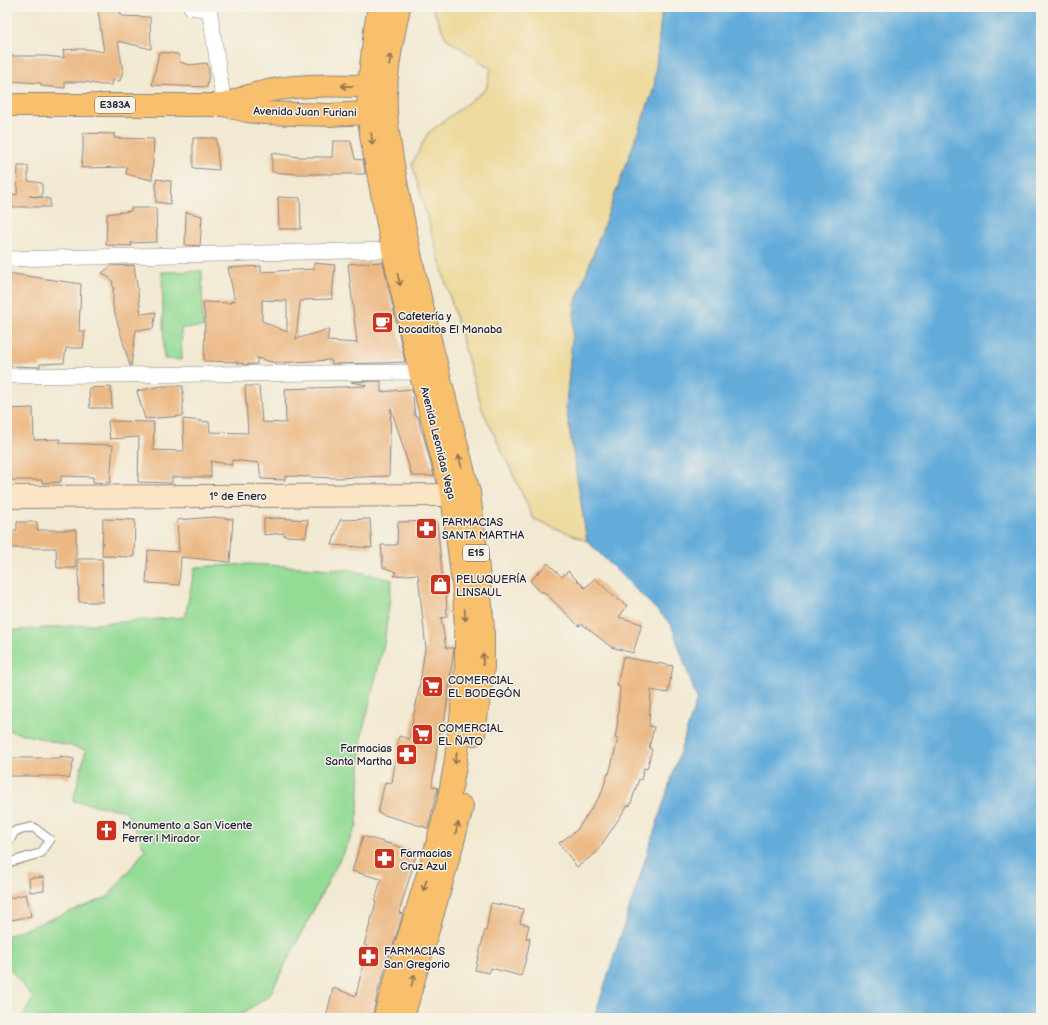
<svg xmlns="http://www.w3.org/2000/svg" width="1048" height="1025" viewBox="0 0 1048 1025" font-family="'Balsamiq Sans',sans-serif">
  <rect width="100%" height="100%" fill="#f7f3e8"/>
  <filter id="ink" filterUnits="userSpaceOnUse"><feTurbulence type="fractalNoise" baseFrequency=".025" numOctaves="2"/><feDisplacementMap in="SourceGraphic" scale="8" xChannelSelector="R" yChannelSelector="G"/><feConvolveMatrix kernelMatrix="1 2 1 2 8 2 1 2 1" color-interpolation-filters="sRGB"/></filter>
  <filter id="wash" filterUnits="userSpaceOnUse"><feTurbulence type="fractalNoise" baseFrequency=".012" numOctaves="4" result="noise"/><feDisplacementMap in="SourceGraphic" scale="16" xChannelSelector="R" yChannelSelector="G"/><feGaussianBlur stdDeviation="0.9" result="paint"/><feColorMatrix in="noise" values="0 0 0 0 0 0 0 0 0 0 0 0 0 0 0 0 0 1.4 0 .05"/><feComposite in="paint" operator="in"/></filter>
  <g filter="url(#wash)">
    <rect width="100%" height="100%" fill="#f2e9d2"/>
    <!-- green -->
    <g fill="#94db95" stroke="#5b7e68">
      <path d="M202 271 203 327 181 328 182 360 164 359 162 272Z"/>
      <path d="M250 564 351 570 392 580 384 644 362 734 357 826 269 996 235 1018H22L33 998 7 965V936L108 897 145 850 126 811 73 801 86 750 7 730V631L185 617 195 567Z"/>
    </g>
    <!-- sand -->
    <path fill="#eeda9e" stroke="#887e6c" d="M432 7H662L654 88 575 304 566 407 587 541 534 519 482 409 412 164 428 133 486 89 491 69 446 38Z"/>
    <!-- water -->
    <path fill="#63acda" stroke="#42678a" d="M662 7H1041V1018H594L697 699 671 624 587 541 566 407 575 304 654 88Z"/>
    <g id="blocks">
      <!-- building -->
      <g fill="#ecb985" fill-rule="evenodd">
        <path d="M120 7 121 16 150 17 151 49 118 41 123 71 120 81 113 80 112 85H101L86 82H65V88L41 86V83L7 81V56H45L64 58 63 50 77 49H86L104 52 98 11Z"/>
        <path d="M159 52 178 54 180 62 189 65 207 63 209 71 207 87 152 85Z"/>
        <path d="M83 133 115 134 114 138 154 139 152 180 126 174 127 167 81 168 83 151Z"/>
        <path d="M193 138H216L219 170 193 168Z"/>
        <path d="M333 141H351L355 159 363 160 365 174H297L272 172V153L299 157H332Z"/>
        <path d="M18 166H28V181L42 183V197L29 196 50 199V207H7V193L17 195Z"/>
        <path d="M156 179 171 181 170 204 156 202Z"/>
        <path d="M278 197 300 198 301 229H279Z"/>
        <path d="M131 208H156L157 242 131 243 132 246 106 245 107 214 131 211Z"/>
        <path d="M186 212 202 216 200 246 185 245Z"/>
        <path d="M383 262 405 362 382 363 332 364 331 360 276 363 257 358V364L243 365V363L238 364V362L204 361 205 318 203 302 231 303V301H235L228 268 261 266V272L314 269V263L335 265 332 299 304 300V301H300L296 339 329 329 327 341 357 343 348 264ZM262 300 287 301V332L262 321Z"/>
        <path d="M134 265 141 314 156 312 153 329 136 330 131 366H130L113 307V289L114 290 113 286 112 280 102 273 111 266Z"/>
        <path d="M7 273 81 284 79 331H85L83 348H66L64 363 40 364V367L7 366Z"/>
        <path d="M381 381V392L412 389 413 397 415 416H418L421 430 423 434 434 476H412L391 408 389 476 337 478 285 476V480L261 479 259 463 232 460V465L211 461V477H172V483L138 482 139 437 110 439 108 421 154 422 153 450 184 451 183 419 209 422 210 432 248 433 245 386H259L262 422 286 423 285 389 366 386V385L351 382Z"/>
        <path d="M162 386H183V416L145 419 137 391Z"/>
        <path d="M111 387 112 408H90L89 388Z"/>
        <path d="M33 408 34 440 60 439V443L113 445 110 483 93 482V477L61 476V482L42 483V480H7V409Z"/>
        <path d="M213 517 233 519 230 562 181 557 179 585 146 583 148 550 179 552 177 520Z"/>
        <path d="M276 518 308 520 306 537 284 536V533L264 535V519Z"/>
        <path d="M103 519 135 520 134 557 102 556Z"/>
        <path d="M370 519 372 548 332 545 340 520Z"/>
        <path d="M437 521 443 585 446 586 447 617 441 618 446 648H454L443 733 439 732 432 786 438 788 428 828 378 813 385 782 392 783 399 736 409 739 418 695 425 649H426L418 574 394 576 396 572 383 567 381 545H397L398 522Z"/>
        <path d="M17 522H37V530H76V568H57L56 548H7V530H17Z"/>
        <path d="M78 559H102L103 602H79Z"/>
        <path d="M548 563 562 577 568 571 585 588 595 578 611 594 627 606 619 617 642 624 633 653 611 647 582 624 579 626 543 591 542 593 530 581Z"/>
        <path d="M623 657 673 666 668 693 651 690 649 726 654 727 649 748 652 749 647 769 644 768 641 780 639 779 630 806 628 805 596 853 577 867 559 843 577 830 601 794 608 773 609 774 618 739 615 738 617 727 620 687 617 686Z"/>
        <path d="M60 756 74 759 69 779 59 776H7V758H60Z"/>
        <path d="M363 836 417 852 399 913 403 914 390 955 389 954 381 984H380L372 1018H326L333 988 356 996 367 946 364 945 376 902H375L381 879 352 871Z"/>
        <path d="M44 877V891L30 892 29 878Z"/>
        <path d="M26 894 31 916 7 921V899Z"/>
        <path d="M491 903 523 909 520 923 529 925 526 938H530L528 951 521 976 491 968 489 973 475 970 485 930 486 931Z"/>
      </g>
    </g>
  </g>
  <g filter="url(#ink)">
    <use href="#blocks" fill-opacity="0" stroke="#8a8686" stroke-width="1"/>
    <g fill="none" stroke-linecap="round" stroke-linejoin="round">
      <defs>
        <path id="lane" d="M7 845 15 831 33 827 50 840 41 853 7 863"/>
        <g id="street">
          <path d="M191 7 210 10"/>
          <path d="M209 7 224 105"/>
          <path d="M7 259 393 250"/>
          <path d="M7 376 420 372"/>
        </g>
        <path id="secondary" d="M7 497 452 495 469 493"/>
        <g id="primary">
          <path d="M7 105H224L247 111 264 113 329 115 386 112"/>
          <path d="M224 105C234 101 245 97 255 94 298 82 343 86 386 87"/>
        </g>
        <g id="highway">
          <path d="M379 7 375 30 369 86 368 113 373 147 393 250 420 372 452 495 464 591 466 630V667L461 719 455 766 448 803 436 848 384 1018"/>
          <path d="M399 7C392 41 384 77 386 112 388 146 396 180 402 214 420 308 446 401 469 493L477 559 483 630V667L474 734"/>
          <path d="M403 1018C422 948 444 878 462 807"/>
        </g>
      </defs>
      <!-- lane casing -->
      <use href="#lane" stroke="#8a8686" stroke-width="10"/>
      <!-- street casing -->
      <use href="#street" stroke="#8a8686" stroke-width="16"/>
      <!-- secondary casing -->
      <use href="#secondary" stroke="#8a8686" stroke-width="24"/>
      <!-- primary casing -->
      <use href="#primary" stroke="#8a8686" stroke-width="24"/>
      <!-- highway casing -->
      <use href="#highway" stroke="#8a8686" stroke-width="24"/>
      <!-- lane -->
      <use href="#lane" stroke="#fff" stroke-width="8"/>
      <!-- street -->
      <use href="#street" stroke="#fff" stroke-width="15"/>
      <!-- secondary -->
      <use href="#secondary" stroke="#fce5c4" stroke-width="22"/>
      <!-- primary -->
      <use href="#primary" stroke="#f8bf6c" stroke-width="22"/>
      <!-- highway -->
      <use href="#highway" stroke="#f8bf6c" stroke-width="22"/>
    </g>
    <!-- one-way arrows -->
    <defs><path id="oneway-shaft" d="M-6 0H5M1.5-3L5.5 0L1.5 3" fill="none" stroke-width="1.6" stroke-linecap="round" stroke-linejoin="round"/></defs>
    <g stroke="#8d7054">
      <use href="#oneway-shaft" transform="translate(390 60) rotate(-82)"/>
      <use href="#oneway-shaft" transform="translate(347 86) rotate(-179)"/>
      <use href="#oneway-shaft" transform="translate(372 139) rotate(82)"/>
      <use href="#oneway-shaft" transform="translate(399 280) rotate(77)"/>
      <use href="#oneway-shaft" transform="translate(460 461) rotate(-104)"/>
      <use href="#oneway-shaft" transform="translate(465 615) rotate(86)"/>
      <use href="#oneway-shaft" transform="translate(483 659) rotate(-89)"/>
      <use href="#oneway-shaft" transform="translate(456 758) rotate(98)"/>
      <use href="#oneway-shaft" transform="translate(457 828) rotate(-76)"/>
      <use href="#oneway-shaft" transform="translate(425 885) rotate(107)"/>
      <use href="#oneway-shaft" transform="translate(413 980) rotate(-74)"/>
    </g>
  </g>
  <!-- icons -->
  <defs>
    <symbol id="cafe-square" viewBox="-11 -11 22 22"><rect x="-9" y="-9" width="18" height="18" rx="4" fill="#c8321e" stroke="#f7f3e8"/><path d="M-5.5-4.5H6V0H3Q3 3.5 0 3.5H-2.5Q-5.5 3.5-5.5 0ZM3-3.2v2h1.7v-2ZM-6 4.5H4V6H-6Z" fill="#fff"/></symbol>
    <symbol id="pharmacy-square" viewBox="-11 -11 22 22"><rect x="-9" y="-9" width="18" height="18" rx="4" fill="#c8321e" stroke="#f7f3e8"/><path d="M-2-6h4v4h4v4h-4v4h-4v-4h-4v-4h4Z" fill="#fff"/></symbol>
    <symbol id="shop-square" viewBox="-11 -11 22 22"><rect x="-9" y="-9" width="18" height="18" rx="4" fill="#c8321e" stroke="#f7f3e8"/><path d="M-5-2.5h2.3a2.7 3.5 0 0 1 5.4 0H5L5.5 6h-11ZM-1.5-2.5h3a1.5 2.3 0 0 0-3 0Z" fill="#fff"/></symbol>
    <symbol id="supermarket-square" viewBox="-11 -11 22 22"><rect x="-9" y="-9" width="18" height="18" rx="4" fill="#c8321e" stroke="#f7f3e8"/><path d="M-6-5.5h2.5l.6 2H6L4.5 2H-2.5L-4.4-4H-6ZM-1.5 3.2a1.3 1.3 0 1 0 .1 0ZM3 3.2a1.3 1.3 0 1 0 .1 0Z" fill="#fff"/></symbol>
    <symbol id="church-square" viewBox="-11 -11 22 22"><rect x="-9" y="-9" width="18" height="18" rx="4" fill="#c8321e" stroke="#f7f3e8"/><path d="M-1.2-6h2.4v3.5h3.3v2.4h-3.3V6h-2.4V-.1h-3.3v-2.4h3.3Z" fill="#fff"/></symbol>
  </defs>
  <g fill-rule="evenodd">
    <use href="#cafe-square" x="370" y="310" width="25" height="25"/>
    <use href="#pharmacy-square" x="414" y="516" width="25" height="25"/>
    <use href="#shop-square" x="428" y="572" width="25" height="25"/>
    <use href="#supermarket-square" x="420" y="674" width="25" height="25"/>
    <use href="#supermarket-square" x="410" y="722" width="25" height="25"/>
    <use href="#pharmacy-square" x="394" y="742" width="25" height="25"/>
    <use href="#church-square" x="94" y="818" width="25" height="25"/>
    <use href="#pharmacy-square" x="372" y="846" width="25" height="25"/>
    <use href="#pharmacy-square" x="356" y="944" width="25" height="25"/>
  </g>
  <g text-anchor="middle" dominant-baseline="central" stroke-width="3" stroke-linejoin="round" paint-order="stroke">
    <!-- shield labels -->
    <g fill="#f7f3e8" stroke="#62616f" stroke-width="1">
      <rect x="95" y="97" width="40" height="16" rx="3"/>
      <rect x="463" y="545" width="26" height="16" rx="3"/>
    </g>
    <g font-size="10" font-weight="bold" fill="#22223b">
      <text x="115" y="105">E383A</text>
      <text x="476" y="553">E15</text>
    </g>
    <!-- street labels -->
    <g font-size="11" fill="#22223b" stroke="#f7f3e8">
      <text transform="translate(305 112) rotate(1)">Avenida Juan Furiani</text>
      <text transform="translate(438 443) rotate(76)">Avenida Leonidas Vega</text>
      <text x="238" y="496">1º de Enero</text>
    </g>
    <!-- poi labels -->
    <g font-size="11" fill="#22223b" stroke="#f7f3e8" text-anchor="start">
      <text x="398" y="316">Cafetería y<tspan x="398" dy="13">bocaditos El Manaba</tspan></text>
      <text x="442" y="522">FARMACIAS<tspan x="442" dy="13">SANTA MARTHA</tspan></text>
      <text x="456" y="579">PELUQUERÍA<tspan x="456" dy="13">LINSAUL</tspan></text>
      <text x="448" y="680">COMERCIAL<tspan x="448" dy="13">EL BODEGÓN</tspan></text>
      <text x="438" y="728">COMERCIAL<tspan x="438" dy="13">EL ÑATO</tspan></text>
      <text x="392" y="748" text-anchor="end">Farmacias<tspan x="392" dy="13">Santa Martha</tspan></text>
      <text x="122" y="825">Monumento a San Vicente<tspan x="122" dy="13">Ferrer | Mirador</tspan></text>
      <text x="400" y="853">Farmacias<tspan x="400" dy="13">Cruz Azul</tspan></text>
      <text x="384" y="951">FARMACIAS<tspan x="384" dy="13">San Gregorio</tspan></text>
    </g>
  </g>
  <!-- margin -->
  <rect width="1048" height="1025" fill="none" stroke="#f7f3e8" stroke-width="24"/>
</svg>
